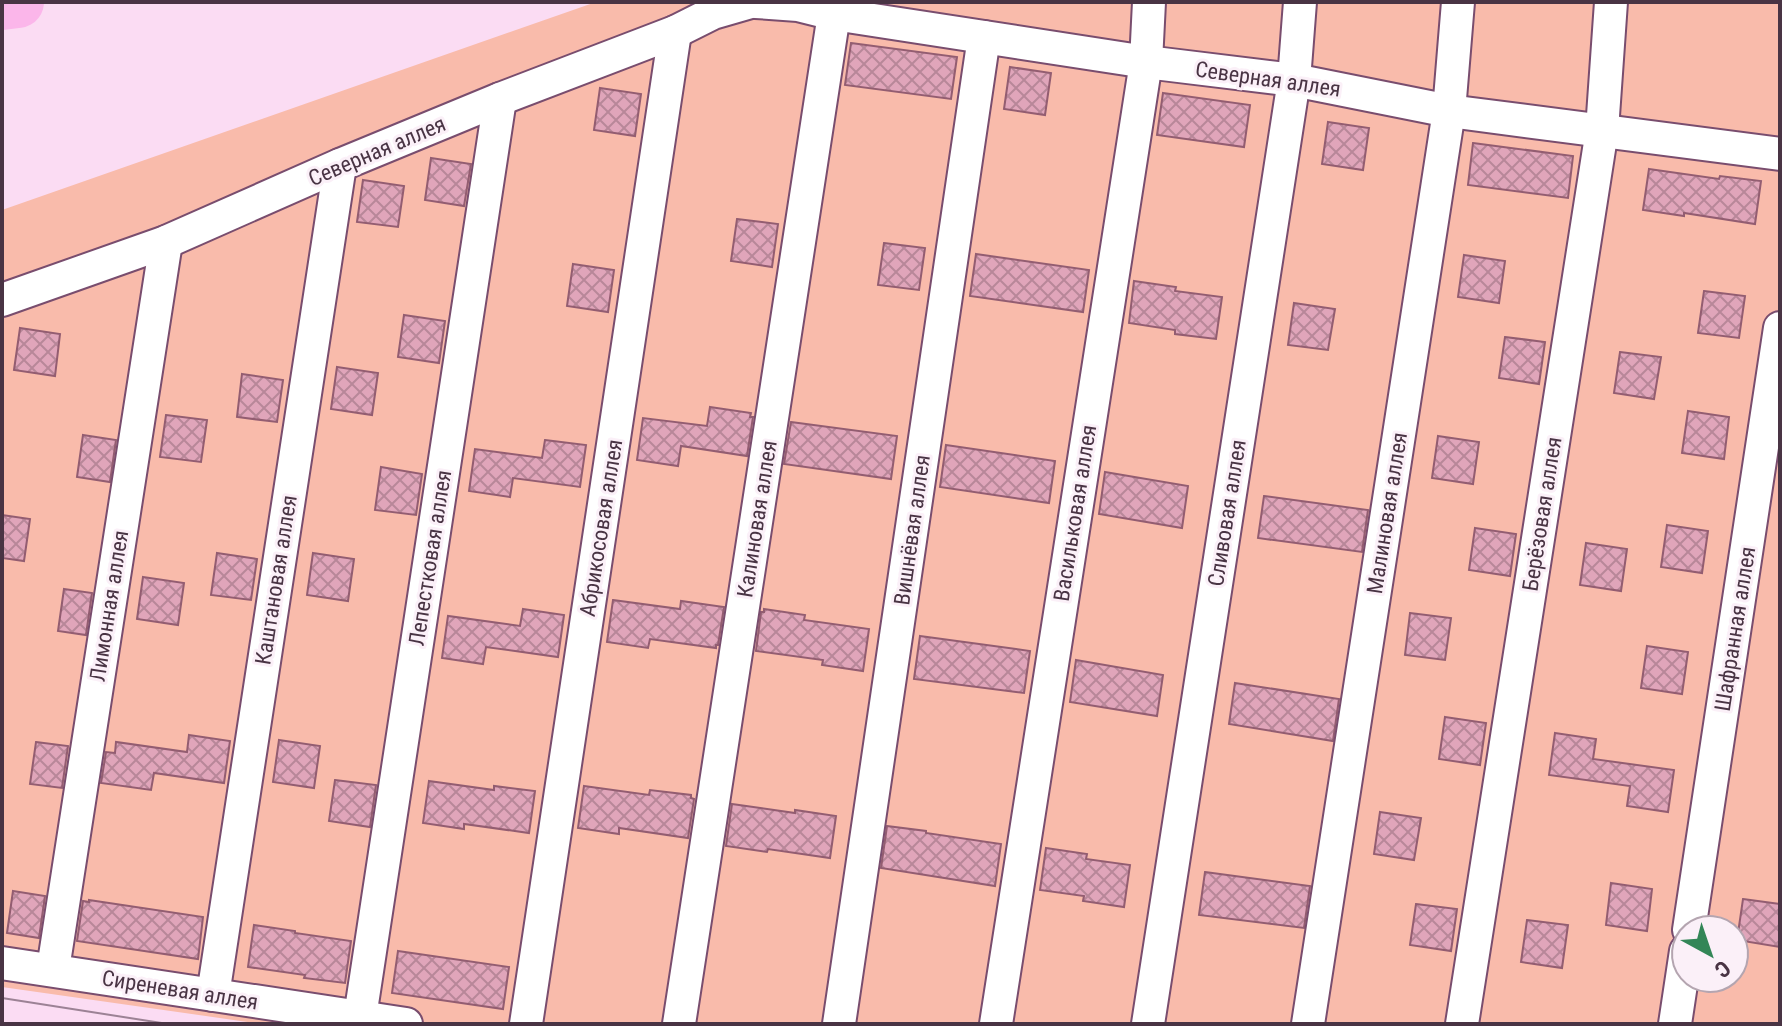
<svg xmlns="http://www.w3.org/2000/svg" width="1782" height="1026" viewBox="0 0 1782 1026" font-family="'Roboto Condensed',sans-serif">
  <defs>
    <pattern id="building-cross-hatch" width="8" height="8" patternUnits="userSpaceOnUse" patternTransform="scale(2)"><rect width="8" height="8" fill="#e0a5ba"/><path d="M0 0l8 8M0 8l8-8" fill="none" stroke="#b88799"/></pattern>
  </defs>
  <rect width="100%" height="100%" fill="#fbdcf3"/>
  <!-- garden -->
  <path fill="#f9bbab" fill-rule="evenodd" d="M596 2H1780V1024H262L2 987V210ZM1686 930H1734V978H1686Z"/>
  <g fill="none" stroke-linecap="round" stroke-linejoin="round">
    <!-- river -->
    <path stroke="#fbb6ea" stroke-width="52" d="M2 4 18 2"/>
  </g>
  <!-- building -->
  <g fill="url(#building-cross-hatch)" stroke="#935d71" stroke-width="2">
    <path d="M851 43 957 57 951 99 845 85Z"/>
    <path d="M1010 67 1051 73 1045 115 1004 109Z"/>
    <path d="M600 88 641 94 635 136 594 130Z"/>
    <path d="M1163 93 1250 105 1244 147 1157 135Z"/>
    <path d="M1328 122 1369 128 1363 170 1322 164Z"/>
    <path d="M1473 143 1573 156 1568 198 1468 185Z"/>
    <path d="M431 158 471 164 464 206 425 200Z"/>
    <path d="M1649 169 1719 179 1720 176 1761 181 1755 224 1684 213V216L1643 210Z"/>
    <path d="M363 180 404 186 398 227 357 222Z"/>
    <path d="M737 219 778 224 772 267 731 261Z"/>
    <path d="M884 243 925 248 919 290 878 285Z"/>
    <path d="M976 254 1089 270 1083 312 970 296Z"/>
    <path d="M1464 255 1505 261 1499 303 1458 297Z"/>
    <path d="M573 264 614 270 608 312 567 306Z"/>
    <path d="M1134 281 1176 287 1175 291 1222 297 1216 339 1175 334V330L1129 323Z"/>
    <path d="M1704 291 1745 296 1739 338 1698 333Z"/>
    <path d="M1294 303 1335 309 1328 350 1288 345Z"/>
    <path d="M404 315 445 321 439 363 398 357Z"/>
    <path d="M20 328 60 334 55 376 14 370Z"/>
    <path d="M1505 337 1545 342 1539 384 1499 378Z"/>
    <path d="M1620 352 1661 357 1654 399 1614 393Z"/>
    <path d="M337 367 378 373 372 415 331 409Z"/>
    <path d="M242 374 283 380 277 422 237 417Z"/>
    <path d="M710 407 751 413 750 417H753L747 456 681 446 678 466 637 460 643 418 707 426Z"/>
    <path d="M1688 411 1729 417 1724 459 1682 453Z"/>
    <path d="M166 415 207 420 201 462 160 457Z"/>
    <path d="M791 422 897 436 891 479 784 464Z"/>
    <path d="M83 435 116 440 110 482 77 477Z"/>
    <path d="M1438 436 1479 442 1473 484 1432 478Z"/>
    <path d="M545 440 586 445 580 487 513 478 510 497 469 491 475 449 542 458Z"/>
    <path d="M946 445 1055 461 1049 503 940 487Z"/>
    <path d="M381 467 422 474 416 515 375 510Z"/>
    <path d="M1105 472 1188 486 1182 528 1099 514Z"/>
    <path d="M1264 496 1368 510 1362 552 1258 538Z"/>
    <path d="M2 515 30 519 24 561 2 558Z"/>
    <path d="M1667 525 1708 531 1702 573 1661 567Z"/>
    <path d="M1475 528 1516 534 1510 576 1469 570Z"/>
    <path d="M1586 543 1627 549 1621 591 1580 585Z"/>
    <path d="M217 553 257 559 251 600 211 595Z"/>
    <path d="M313 553 354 559 348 601 307 595Z"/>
    <path d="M143 577 184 583 178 625 137 619Z"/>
    <path d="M64 589 92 593 86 635 58 631Z"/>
    <path d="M613 600 680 609 681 601 724 607 718 645H716V648L650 639 648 648 607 642Z"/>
    <path d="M523 609 564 615 558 657 486 647 483 664 442 658 448 616 520 626Z"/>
    <path d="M764 609 805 615 804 620 869 629 863 671 822 665 823 660 756 651 761 612H764Z"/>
    <path d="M1410 613 1451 618 1445 660 1405 655Z"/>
    <path d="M920 636 1030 651 1024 693 914 679Z"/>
    <path d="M1647 646 1688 652 1682 694 1641 688Z"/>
    <path d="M1076 660 1163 675 1157 716 1070 702Z"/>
    <path d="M1235 683 1339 699 1333 741 1229 724Z"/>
    <path d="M1445 717 1486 723 1480 765 1439 759Z"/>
    <path d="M1555 733 1596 739 1593 759 1674 770 1668 812 1627 806 1630 786 1549 775Z"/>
    <path d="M189 735 230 741 224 783 154 773 151 790 101 783 106 752 115 753 116 742 187 752Z"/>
    <path d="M279 740 320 746 314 788 273 782Z"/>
    <path d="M36 742 68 746 62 788 30 784Z"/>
    <path d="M335 780 376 785 370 827 329 821Z"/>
    <path d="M429 781 494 790V786L535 791 529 833 464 824V829L423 823Z"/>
    <path d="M584 786 649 795 650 790 691 795V798L694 799 688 838 619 828V834L578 828Z"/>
    <path d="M732 804 795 813V810L836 816 830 858 768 849 767 852 726 846Z"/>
    <path d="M1380 812 1421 818 1414 860 1374 854Z"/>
    <path d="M887 826 926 831V833L1001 844 995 886 881 868Z"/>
    <path d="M1046 848 1087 854 1086 859 1130 865 1124 907 1083 901 1084 896 1040 890Z"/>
    <path d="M1205 872 1310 886 1304 928 1199 915Z"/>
    <path d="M1611 883 1652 889 1647 931 1606 925Z"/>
    <path d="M13 891 45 896 39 938 7 933Z"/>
    <path d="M1743 899 1780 904V947L1737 940Z"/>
    <path d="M89 900 203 917 198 959 77 941 83 901 89 902Z"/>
    <path d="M1416 904 1457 909 1451 951 1410 945Z"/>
    <path d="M1527 920 1568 925 1562 968 1521 962Z"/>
    <path d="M254 925 295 931V933L351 941 345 983 304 978 305 975 248 967Z"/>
    <path d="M398 951 509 967 503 1009 392 993Z"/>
  </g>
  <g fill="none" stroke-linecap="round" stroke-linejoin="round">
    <defs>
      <g id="street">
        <path d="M756 2 798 5 834 14 1146 62 1294 80 1449 111 1780 154"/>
        <path d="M2 300 166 242 340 165 500 99 675 32 713 13 751 2"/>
        <path d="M1689 930 1780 328"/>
        <path d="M2 963 406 1024"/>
        <path d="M53 969 166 242"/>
        <path d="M213 995 340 165"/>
        <path d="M360 1017 500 99"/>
        <path d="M526 1024 675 32"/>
        <path d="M679 1024 834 14"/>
        <path d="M839 1024 984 37"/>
        <path d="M996 1024 1146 62 1149 2"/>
        <path d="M1148 1024 1294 80 1300 2"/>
        <path d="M1308 1024 1449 111 1458 2"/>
        <path d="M1462 1024 1602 130 1611 2"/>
        <path d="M1675 1024 1686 951"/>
      </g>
    </defs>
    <!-- street casing -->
    <use href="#street" stroke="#794d6e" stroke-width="36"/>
    <!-- street -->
    <use href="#street" stroke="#fff" stroke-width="32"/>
    <!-- tram -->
    <path stroke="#9c8295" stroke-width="2" d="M2 998 168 1024"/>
  </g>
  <g text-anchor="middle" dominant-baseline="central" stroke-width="6" stroke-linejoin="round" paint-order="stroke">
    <!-- street labels -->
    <g font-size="22" fill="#493444" stroke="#fbf0f8">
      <text transform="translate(1268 79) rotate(8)">Северная аллея</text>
      <text transform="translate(377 151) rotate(-23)">Северная аллея</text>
      <text transform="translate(1075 513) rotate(-81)">Васильковая аллея</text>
      <text transform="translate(1227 513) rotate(-81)">Сливовая аллея</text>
      <text transform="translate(1387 513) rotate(-81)">Малиновая аллея</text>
      <text transform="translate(1542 514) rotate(-81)">Берёзовая аллея</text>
      <text transform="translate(757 519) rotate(-81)">Калиновая аллея</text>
      <text transform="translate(601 528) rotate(-81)">Абрикосовая аллея</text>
      <text transform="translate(912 530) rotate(-82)">Вишнёвая аллея</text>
      <text transform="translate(430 558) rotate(-81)">Лепестковая аллея</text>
      <text transform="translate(276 580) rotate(-81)">Каштановая аллея</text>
      <text transform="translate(109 606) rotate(-81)">Лимонная аллея</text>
      <text transform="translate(1735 629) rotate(-81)">Шафранная аллея</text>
      <text transform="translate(180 990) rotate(9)">Сиреневая аллея</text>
    </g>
  </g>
  <!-- border -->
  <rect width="1782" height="1026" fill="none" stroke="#493444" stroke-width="8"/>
  <!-- north arrow -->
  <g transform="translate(1710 954) rotate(140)"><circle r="38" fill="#fbf0f8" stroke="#b4a5b0" stroke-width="2"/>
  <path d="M0-6L14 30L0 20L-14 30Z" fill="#338657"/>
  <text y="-12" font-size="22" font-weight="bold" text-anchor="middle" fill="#493444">С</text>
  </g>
</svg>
